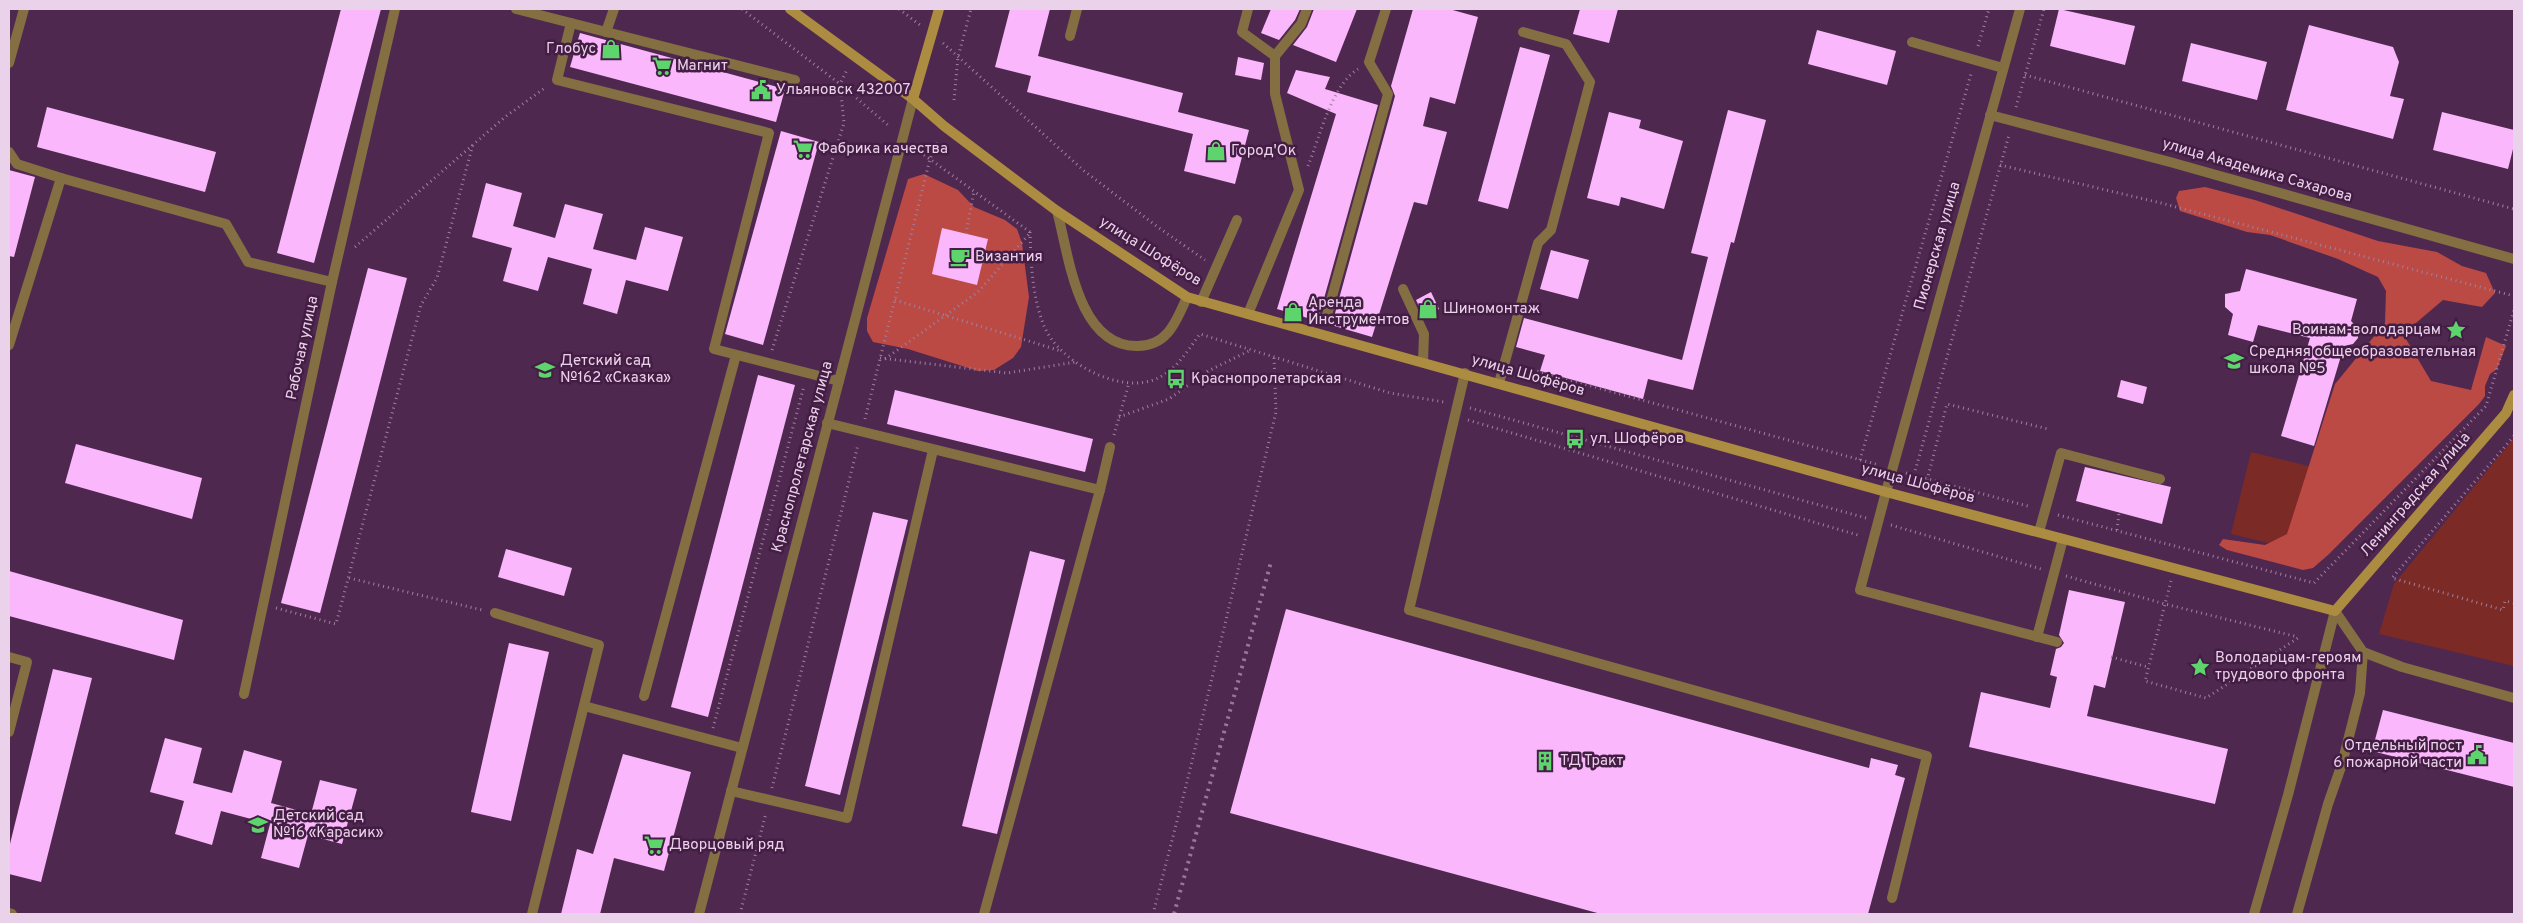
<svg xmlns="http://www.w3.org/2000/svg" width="2523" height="923" viewBox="0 0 2523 923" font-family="Overpass,sans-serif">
  <rect width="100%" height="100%" fill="#4f2850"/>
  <!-- green -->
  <g fill="#7b2a26">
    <path d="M2514 438V666L2379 634 2394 584Z"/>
    <path d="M2251 452 2312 467 2293 549 2231 534Z"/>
  </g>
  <!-- forest -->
  <g fill="#bb4944">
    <path d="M924 174 958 190 974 207 1005 220 1017 229 1022 243 1029 297 1021 347 1013 358 994 370 978 371 908 349 873 342 867 331V318L908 179Z"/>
    <path d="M2205 187 2255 200 2378 241 2437 252 2462 266 2486 273 2495 293 2482 307 2443 300 2403 334 2431 381 2471 390 2486 337 2506 346 2497 369 2490 374 2485 386V396L2479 404 2328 555 2313 568 2303 570 2227 550 2219 545 2223 539 2265 545 2287 534 2335 384 2385 323 2386 291 2378 277 2338 259 2270 235 2247 232 2180 211 2176 198 2179 191Z"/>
  </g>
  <!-- building -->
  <g fill="#fbb7fc">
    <path d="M341 9H381L314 263 277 253Z"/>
    <path d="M1010 9H1050L1038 56 1183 93 1178 112 1249 130 1235 184 1184 171 1193 134 1027 92 1031 76 995 67Z"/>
    <path d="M1271 9H1300L1295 20 1279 40 1261 33Z"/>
    <path d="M1314 9H1357L1336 62 1293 45 1307 27Z"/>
    <path d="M1413 9H1449L1478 17 1455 104 1430 97 1423 126 1447 132 1427 205 1414 202 1372 337 1277 309 1336 114 1287 93 1296 70 1330 77 1325 89 1378 105 1320 313 1322 319 1328 322 1334 317 1395 96 1391 86Z"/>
    <path d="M1580 9H1618L1609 43 1573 34Z"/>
    <path d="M2059 9 2135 26 2125 65 2050 46Z"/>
    <path d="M2309 25 2393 47 2399 62 2390 96 2404 99 2393 139 2286 110Z"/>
    <path d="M1817 30 1896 51 1887 85 1808 64Z"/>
    <path d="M580 33 785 89 776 122 570 67Z"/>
    <path d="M2191 43 2267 62 2257 100 2182 81Z"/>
    <path d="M1520 47 1550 55 1508 209 1478 201Z"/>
    <path d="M1238 57 1264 63 1261 80 1235 75Z"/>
    <path d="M47 107 216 152 205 192 37 147Z"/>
    <path d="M1728 110 1766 120 1734 243 1731 242 1693 390 1648 379 1643 399 1540 371 1545 355 1516 347 1524 318 1682 360 1708 257 1691 253Z"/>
    <path d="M1609 112 1641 120 1639 128 1683 141 1664 209 1621 197 1619 206 1587 198Z"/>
    <path d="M2442 112 2514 130V145L2508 169 2433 150Z"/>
    <path d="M781 131 819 142 763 345 725 334Z"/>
    <path d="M9 170 35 177 14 257 9 256Z"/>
    <path d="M486 183 522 193 513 226 555 238 565 204 603 214 593 249 636 260 645 227 683 237 668 291 626 280 617 314 583 304 592 269 548 257 538 291 503 281 512 248 472 237Z"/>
    <path d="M942 228 988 239 977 285 932 274Z"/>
    <path d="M1551 250 1589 260 1578 299 1540 289Z"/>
    <path d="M368 268 407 278 320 613 281 603Z"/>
    <path d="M2246 269 2357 299 2351 321 2358 328V338L2353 344 2344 346 2314 446 2281 436 2310 338 2258 325 2253 342 2228 335 2233 314 2225 307V294L2240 291Z"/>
    <path d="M1431 292 1439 309 1424 317 1416 300Z"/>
    <path d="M758 375 795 385 708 717 671 707Z"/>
    <path d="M2121 380 2147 387 2143 404 2117 397Z"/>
    <path d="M895 390 1093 439 1085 472 887 424Z"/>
    <path d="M76 444 202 478 192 519 65 483Z"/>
    <path d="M2085 467 2171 487 2162 524 2076 501Z"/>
    <path d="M873 512 908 520 840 795 805 786Z"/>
    <path d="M506 549 572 568 564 596 498 577Z"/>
    <path d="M1030 551 1065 560 997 834 962 826Z"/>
    <path d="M9 571 183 620 174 660 9 616Z"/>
    <path d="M2069 590 2125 602 2105 688 2094 685 2087 716 2228 749 2215 804 1969 747 1981 692 2050 708 2057 677 2050 675 2056 649 2061 647 2064 643 2059 635Z"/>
    <path d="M1286 609 1869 768 1871 758 1898 765 1895 775 1905 778 1868 914H1601L1230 813Z"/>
    <path d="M509 643 549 652 511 821 471 812Z"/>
    <path d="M53 669 92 678 41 882 9 874V848Z"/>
    <path d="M2383 710 2514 743V787L2372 751Z"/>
    <path d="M165 738 202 748 193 783 232 793 244 750 282 761 271 803 311 814 320 780 357 789 342 844 308 835 299 868 261 858 270 824 221 811 212 845 175 834 184 801 150 792Z"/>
    <path d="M623 754 691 772 664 871 614 858 600 914H561L577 849 593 854Z"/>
  </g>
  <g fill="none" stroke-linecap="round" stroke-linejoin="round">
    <!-- path -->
    <g stroke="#9f80a0" stroke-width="3" stroke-dasharray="1 4" stroke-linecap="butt">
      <path d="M742 9 840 84 889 126"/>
      <path d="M899 9 920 25"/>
      <path d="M943 43 1083 170 1159 228 1205 260"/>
      <path d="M1978 46 1989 9"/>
      <path d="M2025 75 2514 209"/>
      <path d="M954 100 958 57 971 9"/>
      <path d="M2016 107 2044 9"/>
      <path d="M916 149 1030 232"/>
      <path d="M2000 165 2161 203 2514 296"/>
      <path d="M1308 166C1320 137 1331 86 1358 69"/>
      <path d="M1030 232C1031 264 1032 296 1044 326 1059 362 1121 396 1158 378 1177 369 1188 350 1200 334L1390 393 1444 402"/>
      <path d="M966 234 974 191"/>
      <path d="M355 247 505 117 546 87"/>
      <path d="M895 300 1061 351"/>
      <path d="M772 350 844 123 840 84 847 70"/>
      <path d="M880 358 1007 373 1076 362"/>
      <path d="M885 359 978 292 1030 233"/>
      <path d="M1518 366 1879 465"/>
      <path d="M1470 408 1866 518"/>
      <path d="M1119 417 1169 399 1208 371 1251 350"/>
      <path d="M865 419 930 159 938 141"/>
      <path d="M1468 420 1861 536"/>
      <path d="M1114 435 1129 383"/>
      <path d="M2514 436 2392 578 2503 610 2505 601 2514 603"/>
      <path d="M1860 460 1971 74"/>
      <path d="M1906 473 2031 507"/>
      <path d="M1914 475 2009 135"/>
      <path d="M1927 480 1947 404 2048 429"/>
      <path d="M2058 515 2314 583 2486 406 2514 310"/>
      <path d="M1891 525 2041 569"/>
      <path d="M2117 530 2119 513"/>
      <path d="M2066 576 2165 604 2298 637"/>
      <path d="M349 578 482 610"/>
      <path d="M2171 581 2145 681 2206 698 2298 638"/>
      <path d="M276 608 336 624 421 305 437 278 473 144"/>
      <path d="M2111 657 2148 667"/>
      <path d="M713 728 804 386"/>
      <path d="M772 788 858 445"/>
      <path d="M740 914 766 813"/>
      <path d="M1153 914 1186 786 1276 412 1274 356"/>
    </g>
    <!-- lane -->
    <g stroke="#836f42" stroke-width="10">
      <path d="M516 9 795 80"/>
      <path d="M1248 9 1242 32 1275 56"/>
      <path d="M571 23 557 80 769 133 714 349 839 381"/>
      <path d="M606 32 614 9"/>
      <path d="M1070 36 1077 9"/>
      <path d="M1912 42 2003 68"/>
      <path d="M9 63 24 9"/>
      <path d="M9 152 17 164 61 178"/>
      <path d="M1057 211C1069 255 1077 345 1136 346 1167 347 1176 322 1187 297"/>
      <path d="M1403 289 1424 334 1423 362"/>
      <path d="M1201 302 1237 220"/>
      <path d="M1248 314 1299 190 1275 94V56L1301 24 1307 9"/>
      <path d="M1327 315 1388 94 1369 62 1386 9"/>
      <path d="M9 345 61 178 226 224 248 262 332 282"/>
      <path d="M1465 373 1409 610 1927 756 1892 898"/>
      <path d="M1499 383 1538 243 1551 230 1590 82 1566 44 1523 32"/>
      <path d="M827 423 1100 490"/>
      <path d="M1886 492 1860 590 2057 642"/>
      <path d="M2039 532 2061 453 2160 479"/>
      <path d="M2335 611 2363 652 2402 667 2514 698"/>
      <path d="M495 613 599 645 532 914"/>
      <path d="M2037 637 2063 539"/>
      <path d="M9 657 27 662 9 732"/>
      <path d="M244 694 332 282 395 9"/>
      <path d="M644 696 736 355"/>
      <path d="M584 706 742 748"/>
      <path d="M731 791 847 818 933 450"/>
      <path d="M9 913 12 914"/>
      <path d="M984 914 1100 490 1110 447"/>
      <path d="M2254 914 2288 795 2335 611"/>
      <path d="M2297 914 2328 804 2342 764 2360 693 2363 652"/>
    </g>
    <!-- street -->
    <g stroke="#836f42" stroke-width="10">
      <path d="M1990 115 2170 162 2514 259"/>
      <path d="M1886 492 2020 9"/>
      <path d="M699 914 913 99"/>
    </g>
    <!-- secondary -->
    <g stroke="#ac8c41" stroke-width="10">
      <path d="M790 9 913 99 944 126 1057 211 1187 297 1886 492 2335 611 2506 413 2514 395"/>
      <path d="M913 99 939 9"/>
    </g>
    <!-- rail -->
    <path stroke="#977797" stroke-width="4" stroke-dasharray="2.5 5" stroke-linecap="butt" d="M1174 914 1271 562"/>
  </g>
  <!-- icons -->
  <defs>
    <symbol id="shop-bare" viewBox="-9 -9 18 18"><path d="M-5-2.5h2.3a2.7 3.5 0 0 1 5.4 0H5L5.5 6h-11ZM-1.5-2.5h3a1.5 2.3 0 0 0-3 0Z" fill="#5ed56c" stroke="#441d45" stroke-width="2.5" paint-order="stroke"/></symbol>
    <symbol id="supermarket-bare" viewBox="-9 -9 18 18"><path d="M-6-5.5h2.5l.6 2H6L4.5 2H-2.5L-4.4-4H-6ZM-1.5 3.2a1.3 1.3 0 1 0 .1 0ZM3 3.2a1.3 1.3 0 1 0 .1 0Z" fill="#5ed56c" stroke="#441d45" stroke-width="2.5" paint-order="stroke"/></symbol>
    <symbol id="civic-bare" viewBox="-9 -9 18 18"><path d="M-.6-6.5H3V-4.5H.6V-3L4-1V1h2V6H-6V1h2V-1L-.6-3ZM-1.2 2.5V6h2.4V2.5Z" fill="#5ed56c" stroke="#441d45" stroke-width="2.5" paint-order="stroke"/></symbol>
    <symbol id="cafe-bare" viewBox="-9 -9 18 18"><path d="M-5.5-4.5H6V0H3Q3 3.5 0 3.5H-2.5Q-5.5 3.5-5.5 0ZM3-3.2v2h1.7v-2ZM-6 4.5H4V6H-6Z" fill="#5ed56c" stroke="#441d45" stroke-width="2.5" paint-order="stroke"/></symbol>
    <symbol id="sight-bare" viewBox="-9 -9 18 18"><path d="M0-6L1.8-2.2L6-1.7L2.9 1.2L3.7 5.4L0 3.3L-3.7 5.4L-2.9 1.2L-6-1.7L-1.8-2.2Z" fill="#5ed56c" stroke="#441d45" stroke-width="2.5" paint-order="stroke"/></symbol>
    <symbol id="school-bare" viewBox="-9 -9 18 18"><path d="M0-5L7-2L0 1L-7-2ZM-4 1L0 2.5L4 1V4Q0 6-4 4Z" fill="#5ed56c" stroke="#441d45" stroke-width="2.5" paint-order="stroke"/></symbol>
    <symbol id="bus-bare" viewBox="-9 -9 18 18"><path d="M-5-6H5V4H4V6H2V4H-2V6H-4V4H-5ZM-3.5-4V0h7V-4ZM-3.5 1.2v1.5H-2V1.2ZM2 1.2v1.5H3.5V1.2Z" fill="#5ed56c" stroke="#441d45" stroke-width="2.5" paint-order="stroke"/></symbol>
    <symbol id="building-bare" viewBox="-9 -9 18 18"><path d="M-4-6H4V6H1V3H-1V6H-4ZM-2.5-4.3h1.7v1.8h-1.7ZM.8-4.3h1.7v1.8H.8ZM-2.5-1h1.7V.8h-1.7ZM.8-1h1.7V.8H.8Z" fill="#5ed56c" stroke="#441d45" stroke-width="2.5" paint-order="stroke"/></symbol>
  </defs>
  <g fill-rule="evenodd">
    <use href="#shop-bare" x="597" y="35" width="28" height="28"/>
    <use href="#supermarket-bare" x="648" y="52" width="28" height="28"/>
    <use href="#civic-bare" x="747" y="76" width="28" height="28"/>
    <use href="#supermarket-bare" x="789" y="135" width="28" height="28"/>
    <use href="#shop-bare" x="1202" y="137" width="28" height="28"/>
    <use href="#cafe-bare" x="946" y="243" width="28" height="28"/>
    <use href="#shop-bare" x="1414" y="295" width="28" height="28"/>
    <use href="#shop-bare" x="1279" y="298" width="28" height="28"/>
    <use href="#sight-bare" x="2442" y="316" width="28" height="28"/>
    <use href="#school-bare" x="2220" y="347" width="28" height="28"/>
    <use href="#school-bare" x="531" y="356" width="28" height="28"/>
    <use href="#bus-bare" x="1162" y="365" width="28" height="28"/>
    <use href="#bus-bare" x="1561" y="425" width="28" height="28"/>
    <use href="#sight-bare" x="2186" y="653" width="28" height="28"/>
    <use href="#civic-bare" x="2463" y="741" width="28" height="28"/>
    <use href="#building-bare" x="1531" y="747" width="28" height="28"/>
    <use href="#school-bare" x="244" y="811" width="28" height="28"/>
    <use href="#supermarket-bare" x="640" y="831" width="28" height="28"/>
  </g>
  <g text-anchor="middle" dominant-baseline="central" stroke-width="5" stroke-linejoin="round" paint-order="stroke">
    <!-- poi labels -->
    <g font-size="15" fill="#ead2ea" stroke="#441d45" text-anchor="start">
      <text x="596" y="49" text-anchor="end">Глобус</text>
      <text x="677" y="66">Магнит</text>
      <text x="776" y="90">Ульяновск 432007</text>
      <text x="818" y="149">Фабрика качества</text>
      <text x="1231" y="151">Город'Ок</text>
      <text x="975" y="257">Византия</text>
      <text x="1308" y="303">Аренда<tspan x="1308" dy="17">Инструментов</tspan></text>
      <text x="1443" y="309">Шиномонтаж</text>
      <text x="2441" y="330" text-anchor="end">Воинам-володарцам</text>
      <text x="2249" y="352">Средняя общеобразовательная<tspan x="2249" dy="17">школа №5</tspan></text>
      <text x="560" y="361">Детский сад<tspan x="560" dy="17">№162 «Сказка»</tspan></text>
      <text x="1191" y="379">Краснопролетарская</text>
      <text x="1590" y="439">ул. Шофёров</text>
      <text x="2215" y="658">Володарцам-героям<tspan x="2215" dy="17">трудового фронта</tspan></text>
      <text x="2462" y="746" text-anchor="end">Отдельный пост<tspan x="2462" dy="17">6 пожарной части</tspan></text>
      <text x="1560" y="761">ТД Тракт</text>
      <text x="273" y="816">Детский сад<tspan x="273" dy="17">№16 «Карасик»</tspan></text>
      <text x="669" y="845">Дворцовый ряд</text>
    </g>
    <!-- street labels -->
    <g font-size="15" fill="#ead2ea" stroke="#441d45">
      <text transform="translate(2257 171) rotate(16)">улица Академика Сахарова</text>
      <text transform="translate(1938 246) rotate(-74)">Пионерская улица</text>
      <text transform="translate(1150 252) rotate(32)">улица Шофёров</text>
      <text transform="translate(303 348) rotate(-78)">Рабочая улица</text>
      <text transform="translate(1528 376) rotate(16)">улица Шофёров</text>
      <text transform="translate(803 457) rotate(-75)">Краснопролетарская улица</text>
      <text transform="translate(1918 484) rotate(15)">улица Шофёров</text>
      <text transform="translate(2416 495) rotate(-49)">Ленинградская улица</text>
    </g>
  </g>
  <!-- border -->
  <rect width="2523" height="923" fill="none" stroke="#ead2ea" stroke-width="20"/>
</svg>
